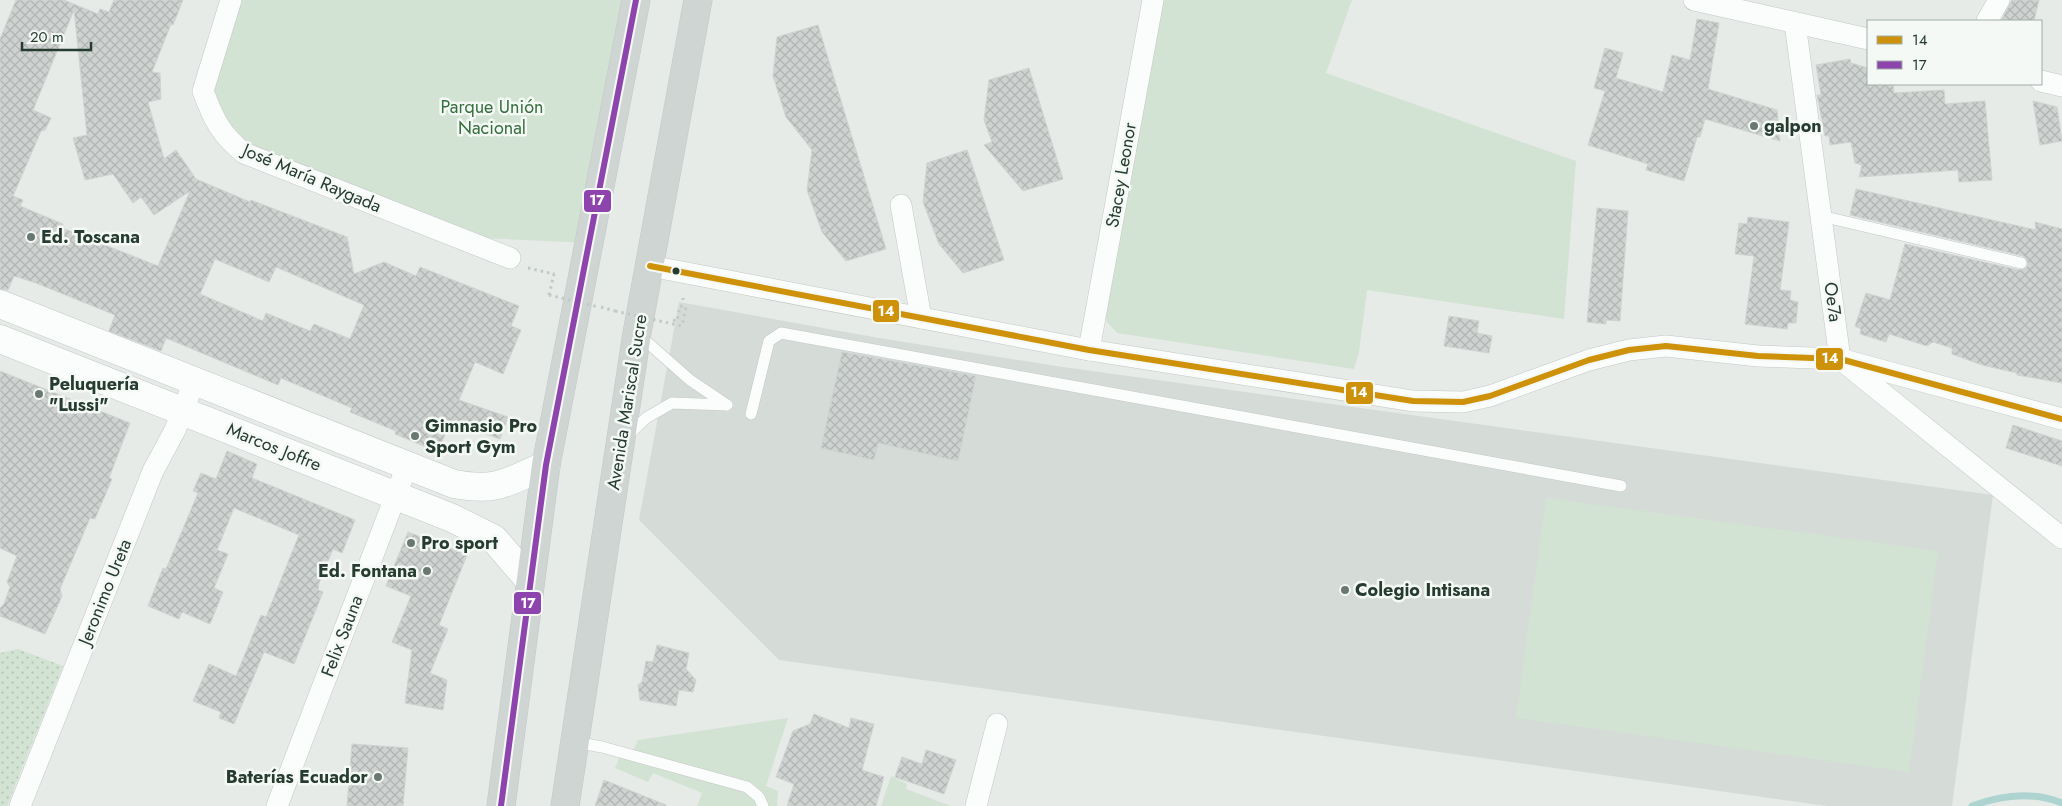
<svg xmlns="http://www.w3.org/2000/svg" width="2062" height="806" viewBox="0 0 2062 806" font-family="Jost,sans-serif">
  <defs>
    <pattern id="grass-dots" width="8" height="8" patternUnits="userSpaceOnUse" patternTransform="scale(1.25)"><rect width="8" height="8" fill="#d2e2d3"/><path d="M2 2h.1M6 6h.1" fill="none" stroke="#b4c3b6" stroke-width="1.8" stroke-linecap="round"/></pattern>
    <pattern id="building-cross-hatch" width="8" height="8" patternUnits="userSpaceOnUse" patternTransform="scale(1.25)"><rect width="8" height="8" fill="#ced2d0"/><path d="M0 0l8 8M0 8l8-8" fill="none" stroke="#b1b5b3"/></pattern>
  </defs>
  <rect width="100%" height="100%" fill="#e6ebe8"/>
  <!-- built -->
  <path fill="#d5dcd7" d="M679 302 879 338 1063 367 1993 495 1952 806H1827L779 660 639 520Z"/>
  <!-- grass -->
  <path fill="url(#grass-dots)" d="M18 649 63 666 7 806H0V653Z"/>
  <!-- park -->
  <g fill="#d2e2d3">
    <path d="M231 0H635L589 243 481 238 244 153 203 91Z"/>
    <path d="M1154 0H1352L1326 73 1576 161 1564 319 1367 290 1359 352 1354 369 1117 333 1107 322 1104 306Z"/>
    <path d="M1546 498 1938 551 1909 772 1516 718Z"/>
    <path d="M788 718 766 786 778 791 777 806H697L702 793 653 773 648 782 615 768 622 751 634 749 638 740Z"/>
    <path d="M891 776 907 784 906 789 951 806H881Z"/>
  </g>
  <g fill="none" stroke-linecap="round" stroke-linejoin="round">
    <!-- stream -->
    <path stroke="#add4d0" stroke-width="7" d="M1972 806C2001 795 2032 791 2062 803"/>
  </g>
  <!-- building -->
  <g fill="url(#building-cross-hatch)" stroke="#cfd4d1" fill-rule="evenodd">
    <path d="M16 0H64L98 14 100 9 109 12 114 0H183L173 25 171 24 152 72 160 73 161 99 148 102 164 159 176 150 196 179 250 202 251 200 347 237 354 274 384 262 416 276 420 267 519 306 511 326 521 330 503 374 475 362 459 400 508 417 500 439 450 422 438 452 395 434 396 431 350 412 352 408 281 378 278 385 166 338 161 351 109 331 115 315 36 283 14 276 8 290 0 289V39ZM74 10 87 135 73 138 85 180 113 174 133 203 141 197 154 215 190 191 158 266 62 228 63 224 20 206 23 200 13 196 41 131 45 130 51 118 33 110ZM215 259 269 282 276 267 364 305 350 339 314 324 310 331 266 313 263 321 200 294Z"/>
    <path d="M2012 0H2039L2034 21H2001Z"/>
    <path d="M1697 19 1719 23 1708 89 1777 110 1780 141 1705 119 1700 137H1697L1684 181 1646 170 1648 164 1588 145 1605 91 1594 88 1605 48 1623 53 1616 78 1663 92 1672 55 1690 60Z"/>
    <path d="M818 25 886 249 846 261 822 232 807 190 812 150 786 117 773 76 777 37Z"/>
    <path d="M1850 59 1851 63 1868 68V84H1893L1894 93 1944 90 1945 104 1985 101 1992 180 1959 182 1958 170 1859 177 1862 165 1855 163 1851 142 1830 145 1829 136H1825L1817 95H1821L1816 65Z"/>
    <path d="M1029 68 1063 179 1023 191 984 145 992 142 984 120 989 80Z"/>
    <path d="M2033 101 2057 107 2062 141 2040 145Z"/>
    <path d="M967 150 1004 260 963 273 939 244 923 202 927 163Z"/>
    <path d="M1856 189 2036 230 2035 222 2062 229V383L2017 375V373L1982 365 1952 354V348L1933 342 1927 346 1889 334 1886 342 1860 334 1861 329 1855 326 1866 293 1890 300 1905 244 2019 270 2026 268 2028 264 2026 258 2023 256 1850 215Z"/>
    <path d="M1597 208 1628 211 1620 321 1606 320V324L1587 322Z"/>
    <path d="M1748 217 1789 222 1780 290 1791 291 1790 300 1798 302 1796 323H1788L1787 329 1745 324 1754 256 1735 254 1739 223 1747 224Z"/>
    <path d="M1449 316 1479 321 1477 333 1492 336 1489 353 1444 346Z"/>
    <path d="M842 352 976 376 958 461 878 443 874 460 821 448Z"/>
    <path d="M0 371 130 423 109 478 112 479 95 519 90 518 60 589 62 596 45 634 0 616V608L4 604 10 587 7 582 17 556 0 548Z"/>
    <path d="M2013 425 2062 441V466L2006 448Z"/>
    <path d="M227 451 257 464 252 478 355 520 342 553 333 549 319 583 318 590 323 592 294 664 264 652 234 724 219 718 221 712 193 701 209 664 236 676 261 615 266 617 299 535 234 508 217 550 228 554 214 588 223 592 210 624 182 612 179 619 148 606 163 568 166 569 198 493 193 491 201 473 216 479Z"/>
    <path d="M408 532 467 555 439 625 448 629 430 673 447 680 443 710 405 703 412 650 392 642 411 596 386 586Z"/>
    <path d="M657 645 689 653 686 669 696 680 693 692 679 690 676 706 640 700 638 685 642 682 646 661 653 662Z"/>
    <path d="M814 714 849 728 851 718 874 724 862 770 884 777 876 806H787L794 784 776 777 793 731 810 724Z"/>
    <path d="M352 744 408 748 403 806H347Z"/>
    <path d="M926 750 956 760 944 794 895 777 902 757 922 764Z"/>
    <path d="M604 780 666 805V806H595Z"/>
  </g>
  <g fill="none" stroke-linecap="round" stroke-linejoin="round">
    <defs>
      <g id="lane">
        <path d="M1821 216 2021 263"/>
        <path d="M639 335 690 380 727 405"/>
        <path d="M751 414 769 341 781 333 1621 486"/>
        <path d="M627 436 646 418 672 403 727 405"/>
        <path d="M575 742 602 747 747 787 759 797 763 806"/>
      </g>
      <g id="street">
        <path d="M231 0 203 91C213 118 220 134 244 153L510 258"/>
        <path d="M1694 0 1868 39"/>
        <path d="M1987 21 1999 0"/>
        <path d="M1795 23 1840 359 2062 538"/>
        <path d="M2041 81 2062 86"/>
        <path d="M901 205 921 318"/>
        <path d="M650 266 1089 350 1413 401 1463 402 1490 396 1589 360 1629 350 1666 346 1758 356 1840 359 2062 419"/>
        <path d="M1089 350 1153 0"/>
        <path d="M20 806 153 471 175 430 195 380"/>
        <path d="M277 806 407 466"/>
        <path d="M976 806 997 724"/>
      </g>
      <g id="secondary">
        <path d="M0 304 454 484C498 492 507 482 546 465"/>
        <path d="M0 339 452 518 494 539 530 581"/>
      </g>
      <g id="primary">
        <path d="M501 806 546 465 636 0"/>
        <path d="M565 806 637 333 698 0"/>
      </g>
    </defs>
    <!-- lane casing -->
    <use href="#lane" stroke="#c3c8c5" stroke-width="12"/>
    <!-- street casing -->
    <use href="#street" stroke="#c3c8c5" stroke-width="22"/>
    <!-- secondary casing -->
    <use href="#secondary" stroke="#c3c8c5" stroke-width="29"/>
    <!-- primary casing -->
    <use href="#primary" stroke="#c3c9c6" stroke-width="29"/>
    <!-- path -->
    <g stroke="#c3cac6" stroke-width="3" stroke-dasharray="2.5 4" stroke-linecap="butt">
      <path d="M528 268 554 274"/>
      <path d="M549 295 554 274 557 275"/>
      <path d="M683 298V300"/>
      <path d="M601 307 615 311"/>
      <path d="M673 320 677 321 680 306 686 307 682 326"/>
    </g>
    <!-- lane -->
    <use href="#lane" stroke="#fbfcfc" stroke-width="11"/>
    <!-- street -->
    <use href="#street" stroke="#fbfcfc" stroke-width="21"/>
    <!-- secondary -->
    <use href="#secondary" stroke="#fbfcfc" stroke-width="28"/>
    <!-- primary -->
    <use href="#primary" stroke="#cfd5d2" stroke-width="28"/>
    <!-- path-bridge -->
    <g stroke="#c3cac6" stroke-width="3" stroke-dasharray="2.5 4" stroke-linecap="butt">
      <path d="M549 295 599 307"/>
      <path d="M615 311 682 326"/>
    </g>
    <defs>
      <path id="bus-1" d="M650 266 1089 350 1413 401 1463 402 1490 396 1589 360 1629 350 1666 346 1758 356 1840 359 2062 419"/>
      <path id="bus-2" d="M501 806 546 465 636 0"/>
    </defs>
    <!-- bus-1 casing -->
    <use href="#bus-1" stroke="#f5f9f6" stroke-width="10"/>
    <!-- bus-2 casing -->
    <use href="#bus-2" stroke="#f5f9f6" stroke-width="10"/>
    <!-- bus-1 -->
    <use href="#bus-1" stroke="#cd910a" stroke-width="6"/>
    <!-- bus-2 -->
    <use href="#bus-2" stroke="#8e44ad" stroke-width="6"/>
  </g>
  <!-- markers -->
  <g fill="#697971" stroke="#f5f9f6" stroke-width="2">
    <circle cx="1754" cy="126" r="5"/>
    <circle cx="31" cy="237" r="5"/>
    <circle cx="39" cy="394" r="5"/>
    <circle cx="415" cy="436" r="5"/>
    <circle cx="411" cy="543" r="5"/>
    <circle cx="427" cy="571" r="5"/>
    <circle cx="1345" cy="590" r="5"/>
    <circle cx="378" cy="777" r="5"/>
  </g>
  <circle fill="#263c31" stroke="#f5f9f6" stroke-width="2" cx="676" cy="271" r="4.5"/>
  <g text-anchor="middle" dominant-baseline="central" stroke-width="5" stroke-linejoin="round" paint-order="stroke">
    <!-- park labels -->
    <g font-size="18" fill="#356e3d" stroke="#f5f9f6">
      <text x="492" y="107">Parque Unión<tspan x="492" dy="21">Nacional</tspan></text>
    </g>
    <!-- poi labels -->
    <g font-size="18" font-weight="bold" fill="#263c31" stroke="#f5f9f6" text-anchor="start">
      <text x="1764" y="126">galpon</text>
      <text x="41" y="237">Ed. Toscana</text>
      <text x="49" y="384">Peluquería<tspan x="49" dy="21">"Lussi"</tspan></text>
      <text x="425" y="426">Gimnasio Pro<tspan x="425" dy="21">Sport Gym</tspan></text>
      <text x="421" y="543">Pro sport</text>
      <text x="417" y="571" text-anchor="end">Ed. Fontana</text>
      <text x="1355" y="590">Colegio Intisana</text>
      <text x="368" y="777" text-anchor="end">Baterías Ecuador</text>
    </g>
    <!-- street labels -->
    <g font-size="18" fill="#263c31" stroke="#f5f9f6">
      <text transform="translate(1121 175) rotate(-80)">Stacey Leonor</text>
      <text transform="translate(312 178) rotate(23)">José María Raygada</text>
      <text transform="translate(1833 302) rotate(82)">Oe7a</text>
      <text transform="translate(627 402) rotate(-81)">Avenida Mariscal Sucre</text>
      <text transform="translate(274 447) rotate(22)">Marcos Joffre</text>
      <text transform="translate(105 592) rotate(-68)">Jeronimo Ureta</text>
      <text transform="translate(342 636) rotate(-69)">Felix Sauna</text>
    </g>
  </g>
  <g stroke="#f5f9f6" stroke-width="2">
    <rect x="583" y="189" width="29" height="24" rx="5" fill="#8e44ad"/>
    <rect x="872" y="299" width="28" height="24" rx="5" fill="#cd910a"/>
    <rect x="1815" y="347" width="29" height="24" rx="5" fill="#cd910a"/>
    <rect x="1345" y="381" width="29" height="24" rx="5" fill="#cd910a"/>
    <rect x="513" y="591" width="29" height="24" rx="5" fill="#8e44ad"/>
  </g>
  <g font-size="14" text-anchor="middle" font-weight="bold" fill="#fff">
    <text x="597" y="205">17</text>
    <text x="886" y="316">14</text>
    <text x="1830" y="363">14</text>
    <text x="1359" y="397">14</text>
    <text x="528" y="608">17</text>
  </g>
  <!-- legend -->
  <rect x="1867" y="20" width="175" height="65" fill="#f5f9f6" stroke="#a2ada7"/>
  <rect x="1877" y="36" width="25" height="8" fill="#cd910a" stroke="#a2ada7"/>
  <text x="1912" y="45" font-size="15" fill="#263c31">14</text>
  <rect x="1877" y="61" width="25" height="8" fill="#8e44ad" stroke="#a2ada7"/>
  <text x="1912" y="70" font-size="15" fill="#263c31">17</text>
  <!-- scale -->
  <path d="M22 42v8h69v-8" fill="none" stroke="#263c31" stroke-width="2.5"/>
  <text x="30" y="42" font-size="15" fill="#263c31" stroke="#f5f9f6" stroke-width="4" paint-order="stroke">20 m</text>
</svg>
